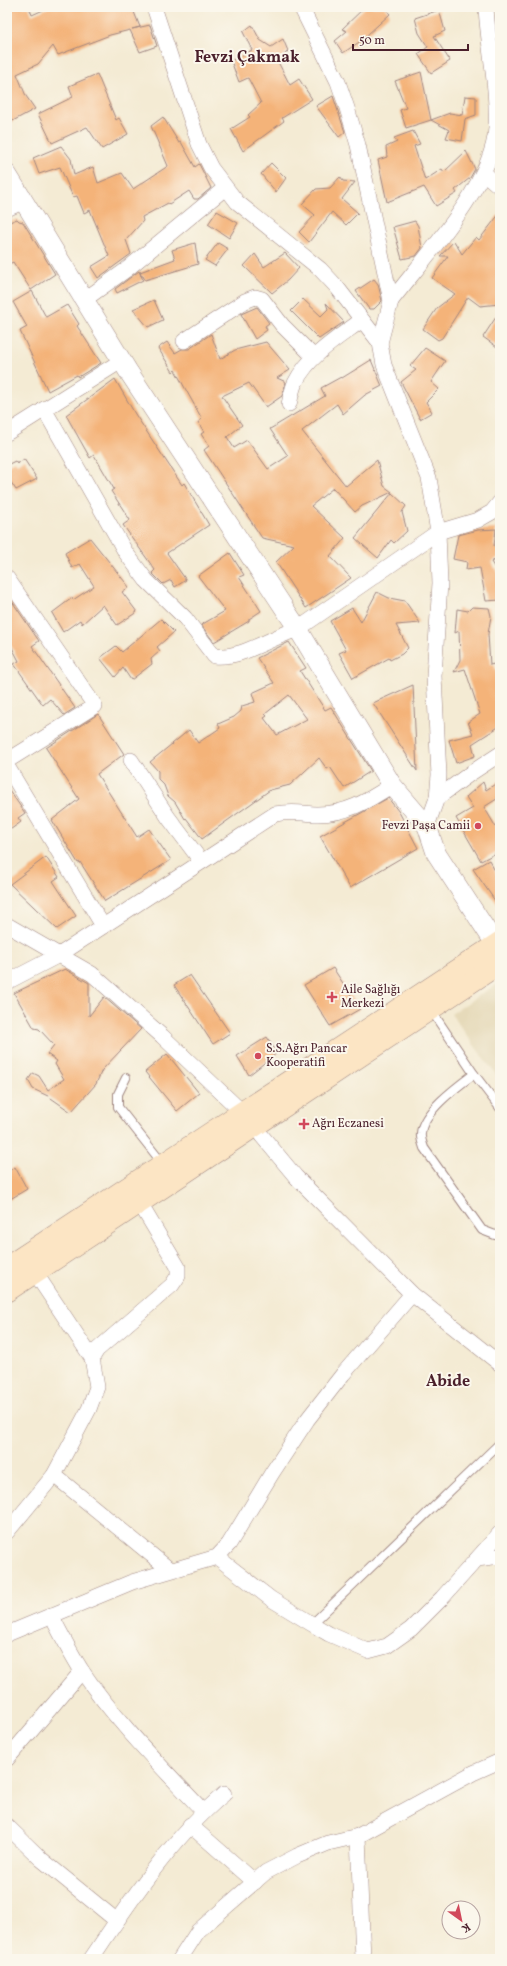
<svg xmlns="http://www.w3.org/2000/svg" width="507" height="1966" viewBox="0 0 507 1966" font-family="Vollkorn,serif">
  <rect width="100%" height="100%" fill="#fbf7ec"/>
  <filter id="ink" filterUnits="userSpaceOnUse"><feTurbulence type="fractalNoise" baseFrequency=".025" numOctaves="2"/><feDisplacementMap in="SourceGraphic" scale="8" xChannelSelector="R" yChannelSelector="G"/><feConvolveMatrix kernelMatrix="1 2 1 2 8 2 1 2 1" color-interpolation-filters="sRGB"/></filter>
  <filter id="wash" filterUnits="userSpaceOnUse"><feTurbulence type="fractalNoise" baseFrequency=".012" numOctaves="4" result="noise"/><feDisplacementMap in="SourceGraphic" scale="16" xChannelSelector="R" yChannelSelector="G"/><feGaussianBlur stdDeviation="0.9" result="paint"/><feColorMatrix in="noise" values="0 0 0 0 0 0 0 0 0 0 0 0 0 0 0 0 0 1.4 0 .05"/><feComposite in="paint" operator="in"/></filter>
  <g filter="url(#wash)">
    <rect width="100%" height="100%" fill="#f4ebd4"/>
    <!-- built -->
    <path fill="#e6daba" d="M500 982V1080L451 1014Z"/>
    <g id="blocks">
      <!-- building -->
      <g fill="#f4b379" fill-rule="evenodd">
        <path d="M7 7H29L32 15 50 7H132L140 27 132 29 150 25 157 46 140 52 130 30 110 35 58 55 53 46 38 64 17 74 26 96 35 109 7 124Z"/>
        <path d="M365 7H384L390 14 367 35 368 36 343 53 335 41 347 31 342 29Z"/>
        <path d="M439 10 445 31 434 36 450 61 431 73 418 54 428 47 419 33 415 18Z"/>
        <path d="M252 25 260 40 271 47 283 39 288 51 278 62 290 85 299 79 312 99 282 118 284 121 243 151 231 129 250 117 248 115 261 103 248 78 239 82 231 61 252 50 243 32Z"/>
        <path d="M421 72 431 120 450 113 462 115 465 96 476 97V115L465 119 462 141 446 138 449 130 431 120 406 128 400 110 406 108 395 81Z"/>
        <path d="M97 74 116 120 119 118 128 134 102 149 87 127 52 143 38 114 73 97 69 86Z"/>
        <path d="M333 96 345 132 339 137 316 106Z"/>
        <path d="M163 117 179 143 181 142 195 167 199 164 211 188 198 199H194L189 191 169 204 168 203 142 217 143 221 126 240 131 254 98 278 91 267 109 256 90 210 84 213 77 196 73 197 60 167 39 174 33 158 61 146 71 159 74 175 93 167 98 183 122 173 133 189 168 166 151 126Z"/>
        <path d="M413 131 420 144 414 146 425 180 442 169 444 172 466 151 475 169 470 178 455 190 457 193 436 206 424 187 387 202 378 160 387 157 386 147 397 142 394 138Z"/>
        <path d="M271 163 286 178 276 192 261 174Z"/>
        <path d="M340 177 343 181 355 182 342 199 358 213 346 225 332 212 309 242 299 232 315 215 302 204 316 189 330 188Z"/>
        <path d="M217 211 238 223 229 238 208 224Z"/>
        <path d="M500 213V304L480 306 468 297 442 338 438 340 423 329 437 308 455 294 432 278 448 256H440L454 241 462 254 476 237 479 240Z"/>
        <path d="M17 219 19 221 23 222 55 274 31 290 13 262 7 265V223Z"/>
        <path d="M415 221 418 226 422 248 416 256 402 259 393 227Z"/>
        <path d="M195 243 198 264 145 280 143 276H141L140 272 175 259 172 250Z"/>
        <path d="M218 243 228 249 215 266 205 260Z"/>
        <path d="M285 253 299 268 288 280 272 293 244 266 255 254 264 267Z"/>
        <path d="M139 271 143 280 117 293 115 289Z"/>
        <path d="M374 279 378 284 382 301 374 309H369L356 291Z"/>
        <path d="M32 291 46 317 67 305 79 324 77 326 101 363 78 377 77 375 48 391 20 331 27 327 13 302Z"/>
        <path d="M303 299 321 316 328 309 326 303 344 322 319 339 291 311Z"/>
        <path d="M154 300 163 320 148 327 133 309Z"/>
        <path d="M257 307 269 323 265 326 267 330 255 339 241 314Z"/>
        <path d="M500 311V349L483 337Z"/>
        <path d="M211 334 220 359 235 350 266 342 290 370 277 378 286 382 282 396 266 407 249 383 222 396 242 425 227 437 234 448 247 440 268 469 288 456 270 429 325 396 321 388 341 377 342 378 371 360 382 386 365 395 343 414 337 404 302 431 346 486 377 460 384 486 392 492 362 506 355 512 333 488 311 506 345 538 330 556 351 578 306 608 276 562 294 545 262 538 204 450 209 446 201 434 204 432 198 422 202 419 175 370 173 372 158 348 167 342 175 353 182 349H189Z"/>
        <path d="M425 348 445 361 431 382 439 389 426 402 432 412 420 419 401 382 416 370 410 366Z"/>
        <path d="M115 379 135 414 182 485 184 483 209 525 167 553 186 580 175 587 171 580 163 584 152 573 155 570 123 525 130 520 111 491 114 489 94 455 90 458 66 415Z"/>
        <path d="M24 459 37 479 16 490 7 476V465L15 461 17 464Z"/>
        <path d="M392 493 406 506 402 512 407 531 394 543 391 540 378 558 355 538Z"/>
        <path d="M496 529 494 546 499 550 498 558 491 562 500 576V600L486 601 480 568 466 570 467 562 453 559 458 535 478 530Z"/>
        <path d="M90 538 129 587 122 592 137 612 117 625 103 605 82 624 80 620 63 632 52 613 72 598 73 600 94 586 80 564 72 568 65 553Z"/>
        <path d="M230 553 244 575 239 577 261 611 249 619V621L214 642 201 625 225 611 198 576Z"/>
        <path d="M377 592 389 598 405 601 420 623 396 625 408 648 402 654 390 660 389 658 353 678 339 653 346 650 330 621 352 608 361 622Z"/>
        <path d="M7 594 39 641 32 646 75 708 64 715 50 699 43 705 14 664 19 661 7 638Z"/>
        <path d="M472 607 489 608 491 616 488 634 490 665 494 664 500 683V726L472 744 475 756 456 763 449 740 473 734 468 722 480 714 465 669 454 672 460 660 459 631 455 633 457 609 468 611Z"/>
        <path d="M161 619 174 632 157 647 160 651 151 659 152 664 131 680 123 668 115 677 100 658 116 646 122 652Z"/>
        <path d="M289 642 306 668 300 671 325 710 331 707 371 771 344 788 330 767 327 769 319 758 290 785 270 790 202 839 186 818 185 819 175 802 168 796 164 785 158 779V771L150 762 189 730 198 743 220 728 218 724 234 717 241 711 242 706 255 702 252 693 274 683 257 658ZM289 695 307 719 277 735 264 718 267 716 265 714Z"/>
        <path d="M413 685 417 771 373 703Z"/>
        <path d="M98 714 124 754 97 774 137 837 149 829 171 860 105 901 80 862 78 863 52 820 79 799 46 748Z"/>
        <path d="M500 781V797L484 807 500 834V851L481 861 456 818 473 808 466 797 483 782 486 790Z"/>
        <path d="M7 787 25 813 18 818 21 822 7 832Z"/>
        <path d="M388 798 399 812 418 848 350 888 320 836Z"/>
        <path d="M46 857 59 877 53 881 76 916 57 929 10 884Z"/>
        <path d="M489 860 500 880V908L473 869Z"/>
        <path d="M333 968 360 1009 330 1026 304 985Z"/>
        <path d="M65 969 89 983V1016L104 997 141 1029 102 1070 96 1084 71 1112 48 1096 33 1089 28 1080 33 1073 39 1076 48 1090 64 1079 55 1064 57 1061 47 1054 54 1045 39 1029 34 1028 14 993Z"/>
        <path d="M190 975 230 1033 213 1044 174 985Z"/>
        <path d="M267 1037 277 1053 249 1075 237 1056Z"/>
        <path d="M167 1054 199 1093 177 1111 145 1072Z"/>
        <path d="M15 1167 27 1189 7 1201V1172Z"/>
      </g>
    </g>
  </g>
  <g filter="url(#ink)">
    <use href="#blocks" fill-opacity="0" stroke="#9f8580" stroke-width="1"/>
    <g fill="none" stroke-linecap="round" stroke-linejoin="round">
      <defs>
        <g id="service">
          <path d="M431 1010 474 1074 500 1108"/>
          <path d="M474 1074C458 1086 423 1111 421 1133 420 1138 423 1144 424 1148L482 1230 495 1235 500 1234"/>
          <path d="M126 1078 118 1094V1107L163 1164"/>
          <path d="M312 1624 500 1443"/>
        </g>
        <g id="minor">
          <path d="M154 7 199 144 211 168 237 202 320 269 336 286 380 343 384 365 429 478 438 532 440 583 434 676 439 775 437 798 427 826"/>
          <path d="M301 7 338 82 347 108 358 145 391 301 380 343"/>
          <path d="M484 173 500 187"/>
          <path d="M7 209 24 201"/>
          <path d="M84 300 126 270 225 188"/>
          <path d="M391 301C425 257 493 184 496 128 498 87 488 47 486 7"/>
          <path d="M184 341 245 301 255 297 262 299 282 325 314 357"/>
          <path d="M289 404C291 397 292 389 295 383 309 355 338 338 362 320"/>
          <path d="M44 409 126 553 146 580 185 618 214 656C242 659 271 637 298 629L438 532 478 520 492 512 500 502"/>
          <path d="M7 433 121 361"/>
          <path d="M7 578 95 706 7 761"/>
          <path d="M131 760 168 817 201 861"/>
          <path d="M7 766 103 926"/>
          <path d="M437 798 471 773 500 754"/>
          <path d="M7 925 92 974 162 1036 242 1112 296 1177 412 1294 500 1364"/>
          <path d="M7 982 59 955 275 814C292 811 300 813 315 814 345 815 368 801 392 785"/>
          <path d="M34 1271 92 1358"/>
          <path d="M54 1475 170 1570"/>
          <path d="M7 1532 54 1475 89 1409 97 1387 92 1358 97 1350 172 1285 178 1276V1267L139 1202"/>
          <path d="M217 1557 271 1599 312 1624 329 1634 368 1651 387 1646 411 1629 442 1598 500 1533"/>
          <path d="M477 1559 500 1556"/>
          <path d="M51 1615C61 1634 71 1654 82 1671 117 1723 162 1767 204 1812"/>
          <path d="M7 1634 132 1582 217 1557 229 1544 272 1473 307 1420 343 1374 412 1294"/>
          <path d="M7 1759 82 1671"/>
          <path d="M190 1825 255 1882"/>
          <path d="M7 1826 41 1859 117 1921"/>
          <path d="M358 1836 363 1959"/>
          <path d="M91 1959C130 1901 170 1840 224 1794"/>
          <path d="M180 1959 198 1931 266 1872 297 1856 328 1843 358 1836 473 1773 500 1761"/>
        </g>
        <path id="tertiary" d="M7 174 128 371 298 629 392 785 427 826 436 853 496 945"/>
        <g id="secondary">
          <path d="M7 1267 500 942"/>
          <path d="M7 1291 500 963"/>
        </g>
      </defs>
      <!-- service casing -->
      <use href="#service" stroke="#9f8580" stroke-width="10"/>
      <!-- minor casing -->
      <use href="#minor" stroke="#9f8580" stroke-width="16"/>
      <!-- tertiary casing -->
      <use href="#tertiary" stroke="#9f8580" stroke-width="20"/>
      <!-- secondary casing -->
      <use href="#secondary" stroke="#9f8580" stroke-width="22"/>
      <!-- service -->
      <use href="#service" stroke="#fff" stroke-width="8"/>
      <!-- minor -->
      <use href="#minor" stroke="#fff" stroke-width="15"/>
      <!-- tertiary -->
      <use href="#tertiary" stroke="#fff" stroke-width="19"/>
      <!-- secondary -->
      <use href="#secondary" stroke="#fce5c4" stroke-width="21"/>
    </g>
  </g>
  <!-- markers -->
  <g fill="#d1495b" stroke="#fbf7ec" stroke-width="1.5">
    <circle cx="478" cy="826" r="4"/>
    <path d="M330 991h4v4h4v4h-4v4h-4v-4h-4v-4h4z"/>
    <circle cx="258" cy="1056" r="4"/>
    <path d="M302 1118h4v4h4v4h-4v4h-4v-4h-4v-4h4z"/>
  </g>
  <g text-anchor="middle" dominant-baseline="central" stroke-width="4" stroke-linejoin="round" paint-order="stroke">
    <!-- poi labels -->
    <g font-size="12" fill="#4a1f2b" stroke="#fbf7ec" text-anchor="start">
      <text x="470" y="826" text-anchor="end">Fevzi Paşa Camii</text>
      <text x="341" y="990">Aile Sağlığı<tspan x="341" dy="14">Merkezi</tspan></text>
      <text x="266" y="1049">S.S.Ağrı Pancar<tspan x="266" dy="14">Kooperatifi</tspan></text>
      <text x="312" y="1124">Ağrı Eczanesi</text>
    </g>
    <!-- district labels -->
    <g font-size="16" font-weight="bold" fill="#4a1f2b" stroke="#fbf7ec">
      <text x="247" y="58">Fevzi Çakmak</text>
      <text x="448" y="1382">Abide</text>
    </g>
  </g>
  <!-- margin -->
  <rect width="507" height="1966" fill="none" stroke="#fbf7ec" stroke-width="24"/>
  <!-- north arrow -->
  <g transform="translate(461 1920) rotate(147)"><circle r="19" fill="#fbf7ec" stroke="#b4a19f"/>
  <path d="M0-3L7 15L0 10L-7 15Z" fill="#d1495b"/>
  <text y="-6" font-size="11" font-weight="bold" text-anchor="middle" fill="#4a1f2b">K</text>
  </g>
  <!-- scale -->
  <path d="M353 44v6h115v-6" fill="none" stroke="#4a1f2b" stroke-width="2"/>
  <text x="359" y="44" font-size="12" fill="#4a1f2b" stroke="#fbf7ec" stroke-width="3" paint-order="stroke">50 m</text>
</svg>
